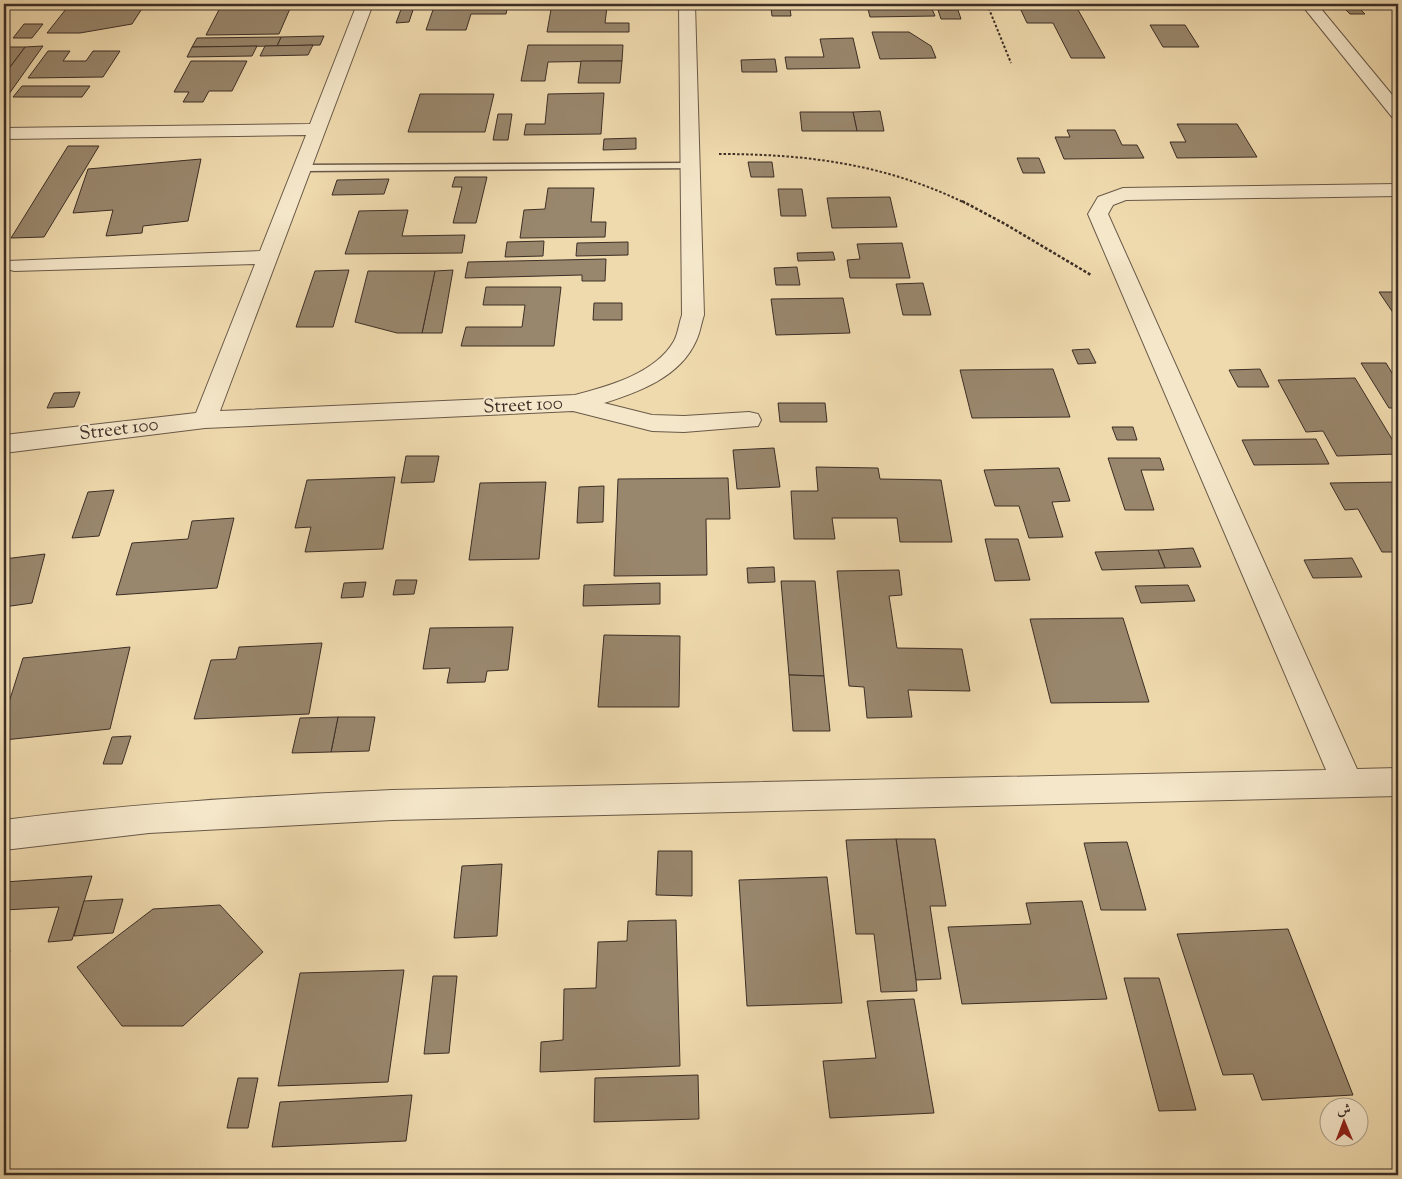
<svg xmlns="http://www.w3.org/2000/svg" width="1402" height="1179" viewBox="0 0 1402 1179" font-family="'Sorts Mill Goudy',Amiri,serif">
  <rect width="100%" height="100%" fill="#efdaae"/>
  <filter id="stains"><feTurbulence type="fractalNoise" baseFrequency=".004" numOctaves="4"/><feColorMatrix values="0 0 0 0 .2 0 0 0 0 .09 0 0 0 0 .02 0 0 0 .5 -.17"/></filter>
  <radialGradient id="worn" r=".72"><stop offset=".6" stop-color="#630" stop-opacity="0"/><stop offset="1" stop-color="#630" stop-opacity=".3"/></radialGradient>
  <!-- building -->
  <g fill="#99876d" stroke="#3c2e26">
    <path d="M70 4H145L132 24 80 33H47Z"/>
    <path d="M222 4H292L279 34 206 35Z"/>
    <path d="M403 4H415L409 22 396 23Z"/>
    <path d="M435 4H508L506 14H471L466 30H426Z"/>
    <path d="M552 4H630L629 7H607L605 23H629V32H547Z"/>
    <rect x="764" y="4" width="39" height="4"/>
    <path d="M1340 4H1355L1365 14H1350Z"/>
    <path d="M1362 4H1398V9H1366Z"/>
    <path d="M771 8H790L791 16H772Z"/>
    <path d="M1020 8H1077L1105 58H1071L1053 23H1027Z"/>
    <path d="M868 9H932L935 16 870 17Z"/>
    <path d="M938 10H958L961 19H941Z"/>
    <path d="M24 24H43L32 38H13Z"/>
    <path d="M1150 25H1185L1199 47H1163Z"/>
    <path d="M872 32H909L931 46 936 58 880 59Z"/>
    <path d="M324 36 320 45 277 46 281 37Z"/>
    <path d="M281 37 277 46 192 47 197 38Z"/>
    <path d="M853 38 860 68 787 69 785 57H824L820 39Z"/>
    <path d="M313 45 308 55 260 56 265 46Z"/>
    <path d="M528 45H623L622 61 548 62 545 81H521Z"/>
    <path d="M43 46 4 101V75L25 47Z"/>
    <path d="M257 46 252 56 187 57 192 47Z"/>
    <path d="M6 47H25L4 75V49Z"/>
    <path d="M48 51H70L63 61H86L93 51H120L103 77 28 78Z"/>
    <path d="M775 59 777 72H742L741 60Z"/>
    <path d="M191 61H247L232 91H209L203 102H183L189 92H174Z"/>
    <path d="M581 61H622L620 83H578Z"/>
    <path d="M22 86H90L82 97H13Z"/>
    <path d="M604 93 601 134 524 135 526 124H545L548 94Z"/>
    <path d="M420 94H494L485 132H408Z"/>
    <path d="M880 111 884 131H857L853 112Z"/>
    <path d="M800 112H853L857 131H802Z"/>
    <path d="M498 114H512L508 140H493Z"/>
    <path d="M1177 124H1237L1257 157 1177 158 1170 142H1186Z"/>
    <path d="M1067 130H1115L1122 145H1137L1144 158 1064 159 1055 137H1070Z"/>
    <path d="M636 138V149L603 150 604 139Z"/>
    <path d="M68 146H99L44 237 11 238Z"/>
    <path d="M1017 158H1039L1045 173H1023Z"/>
    <path d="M201 159 188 221 143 226 142 233 106 236 113 210 73 213 88 169Z"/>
    <path d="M748 162H772L774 177H751Z"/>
    <path d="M455 177H487L476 223H453L462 187H452Z"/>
    <path d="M389 179 384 194 332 195 337 180Z"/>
    <path d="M548 188H594L591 222H606L605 237 520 238 524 210 545 209Z"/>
    <path d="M778 189H802L806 216H781Z"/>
    <path d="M890 197 897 227 832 228 827 198Z"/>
    <path d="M408 210 402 236 465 235 462 253 345 254 359 211Z"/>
    <path d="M544 241 543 256 505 257 507 242Z"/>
    <path d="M628 242V255L576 256 577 243Z"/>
    <path d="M902 243 910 278H850L847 260 860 259 857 244Z"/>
    <path d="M833 252 835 260 798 261 797 253Z"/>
    <path d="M606 259 605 281H582V275L465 278 468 262Z"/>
    <path d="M797 267 800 285H776L774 268Z"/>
    <path d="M349 270 333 327H296L315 271Z"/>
    <path d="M453 270 442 333H422L435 271Z"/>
    <path d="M368 271H435L422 333H397L355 322Z"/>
    <path d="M923 283 931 315H903L896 284Z"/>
    <path d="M486 287H561L554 346H461L466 327H522L525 305H483Z"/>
    <path d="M1379 292H1398V320Z"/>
    <path d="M843 298 850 333 776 335 771 299Z"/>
    <path d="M594 303H622V320H593Z"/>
    <path d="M1089 349 1096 363 1078 364 1072 350Z"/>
    <path d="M1361 363H1386L1398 383V408H1389Z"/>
    <path d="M1053 369 1070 417 972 418 960 370Z"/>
    <path d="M1260 369 1269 387H1238L1229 370Z"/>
    <path d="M1355 378 1398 449V454L1337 456 1323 431 1306 432 1278 380Z"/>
    <path d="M80 392 74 407 47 408 54 393Z"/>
    <path d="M778 403H825L827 422H780Z"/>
    <path d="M1112 427H1133L1137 440H1117Z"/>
    <path d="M1316 439 1329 464 1254 465 1242 440Z"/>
    <path d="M774 448 780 487 737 489 733 450Z"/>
    <path d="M406 456H439L434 482 401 483Z"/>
    <path d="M1108 458H1160L1164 470H1141L1154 510H1125Z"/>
    <path d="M816 467 878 468 880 479 941 480 952 542H900L897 518H832L835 539H794L791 491H818Z"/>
    <path d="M1059 468 1070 501 1052 502 1063 537 1029 538 1019 506H995L984 470Z"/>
    <path d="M395 477 383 549 305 552 311 527 295 528 307 480Z"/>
    <path d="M728 478 730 519H706L707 575 614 576 618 479Z"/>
    <path d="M546 482 539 559 469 560 480 483Z"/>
    <path d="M1398 482V552H1382L1358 509 1345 510 1330 483Z"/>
    <path d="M604 486 603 522 577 523 579 487Z"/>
    <path d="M114 490 99 536 72 538 88 492Z"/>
    <path d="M234 518 217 588 116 595 132 543 188 539 192 521Z"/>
    <path d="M985 539H1018L1030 580 995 581Z"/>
    <path d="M1193 548 1201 567 1165 568 1158 550Z"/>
    <path d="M1158 550 1165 568 1102 570 1095 552Z"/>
    <path d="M45 554 32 603 4 607V559Z"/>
    <path d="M1352 558 1362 577 1313 578 1304 560Z"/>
    <path d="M774 567 775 582 748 583 747 568Z"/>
    <path d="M899 570 902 595 889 596 897 648 962 649 970 691 908 690 912 717 867 718 864 687 849 686 837 571Z"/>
    <path d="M396 580H417L414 594 393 595Z"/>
    <path d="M781 581H815L824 676 789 675Z"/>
    <path d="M366 582 363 597 341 598 344 583Z"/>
    <path d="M660 583V604L583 606 584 585Z"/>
    <path d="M1188 585 1195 601 1141 603 1135 586Z"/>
    <path d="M1123 618 1149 702 1051 703 1030 619Z"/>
    <path d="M513 627 508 670 487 671 485 682 447 683 450 668 423 669 430 628Z"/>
    <path d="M604 635 680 636 679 707H598Z"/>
    <path d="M322 643 309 714 194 719 211 660 236 659 239 647Z"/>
    <path d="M130 647 110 729 4 740V718L23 658Z"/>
    <path d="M789 675 824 676 830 731H793Z"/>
    <path d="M338 717H375L369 751 331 752Z"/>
    <path d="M338 717 331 752 292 753 300 718Z"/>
    <path d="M131 736 122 764H103L112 737Z"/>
    <path d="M896 839H935L946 906H930L941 979 916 980Z"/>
    <path d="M896 839 916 980 917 991 881 992 874 934H856L846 840Z"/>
    <path d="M1127 842 1146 910H1101L1084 843Z"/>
    <path d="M658 851H692V896L656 895Z"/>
    <path d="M502 864 497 936 454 938 462 866Z"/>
    <path d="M92 876 72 940 48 942 59 907 4 910V882Z"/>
    <path d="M827 877 842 1003 747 1006 739 880Z"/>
    <path d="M123 899 113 933 74 936 84 901Z"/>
    <path d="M1082 901 1107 999 962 1004 948 927 1031 924 1026 903Z"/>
    <path d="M220 905 263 952 183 1026H122L77 967 153 909Z"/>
    <path d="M676 920 680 1066 540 1072 541 1042 563 1040 564 989 596 988 598 942 627 941 628 921Z"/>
    <path d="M1288 929 1353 1095 1262 1100 1253 1074 1223 1075 1177 934Z"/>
    <path d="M10 950 4 978V951Z"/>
    <path d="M404 970 388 1082 278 1086 300 973Z"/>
    <path d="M433 976H457L449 1053 424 1054Z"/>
    <path d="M1124 978H1159L1196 1110 1159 1111Z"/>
    <path d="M914 999 934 1113 830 1118 823 1061 876 1058 867 1001Z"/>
    <path d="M698 1075 699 1119 594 1122 595 1078Z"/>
    <path d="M238 1078H258L248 1128H227Z"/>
    <path d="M412 1095 406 1141 272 1147 280 1102Z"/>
  </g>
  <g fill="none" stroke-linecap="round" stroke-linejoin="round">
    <defs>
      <path id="service" d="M691 163 696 166 695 168 302 171 297 168 302 165Z"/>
      <g id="minor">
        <path d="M357 4H373L220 411 575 395C608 386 655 374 674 341 678 334 679 323 682 315L679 4H695L704 315C701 324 700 333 696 341 680 377 639 392 604 403L652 415 684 416 749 412 758 414 761 420 758 426 684 432 652 431 573 411 205 428 4 453V435L196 413 255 264 14 271 7 269 4 265 7 261 260 251 306 135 4 139V128L310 124Z"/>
        <path d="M1301 4H1317L1398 102V118L1392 117Z"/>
        <path d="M1398 184V196L1126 200 1113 205 1108 214 1357 769 1398 768V796L392 820 149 833 4 850V820C133 803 262 796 392 790L1326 770 1088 214 1098 197 1123 188Z"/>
      </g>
    </defs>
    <!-- service casing -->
    <use href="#service" stroke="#695948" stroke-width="3"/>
    <!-- minor casing -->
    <use href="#minor" stroke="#695948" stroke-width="2"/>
    <!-- path-far1 -->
    <g stroke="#3c2e26" stroke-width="2" stroke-dasharray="2.5 2" stroke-linecap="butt">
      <path d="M987 4 1011 63"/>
      <path d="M719 154C807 154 885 164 965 203"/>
    </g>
    <!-- path -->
    <path stroke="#3c2e26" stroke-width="2.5" stroke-dasharray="3 2" stroke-linecap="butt" d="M962 201 1005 224 1091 275"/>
    <!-- service -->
    <use href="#service" fill="#f5e7ca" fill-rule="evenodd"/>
    <!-- minor -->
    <use href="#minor" fill="#f5e7ca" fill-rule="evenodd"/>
  </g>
  <g text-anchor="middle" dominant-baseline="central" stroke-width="4.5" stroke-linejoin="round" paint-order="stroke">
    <!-- street labels -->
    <g font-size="19" fill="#3c2e26" stroke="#f5e7ca">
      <text transform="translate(523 406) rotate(-3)">Street 100</text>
      <text transform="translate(119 430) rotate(-7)">Street 100</text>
    </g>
  </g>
  <!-- margin -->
  <rect width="1402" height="1179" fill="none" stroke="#efdaae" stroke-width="20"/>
  <rect x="5" y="5" width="1392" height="1169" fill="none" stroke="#3c2e26" stroke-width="2.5"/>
  <rect x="10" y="10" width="1382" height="1159" fill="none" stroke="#3c2e26"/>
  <!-- north arrow -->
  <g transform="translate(1344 1122) rotate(359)"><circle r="24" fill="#f5e7ca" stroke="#ab9d88"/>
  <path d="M0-4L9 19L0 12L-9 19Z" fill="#8f2418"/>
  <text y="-8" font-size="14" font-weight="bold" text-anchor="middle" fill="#3c2e26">ش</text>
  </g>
  <rect width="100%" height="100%" filter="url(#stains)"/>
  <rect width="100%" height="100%" fill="url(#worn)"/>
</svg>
